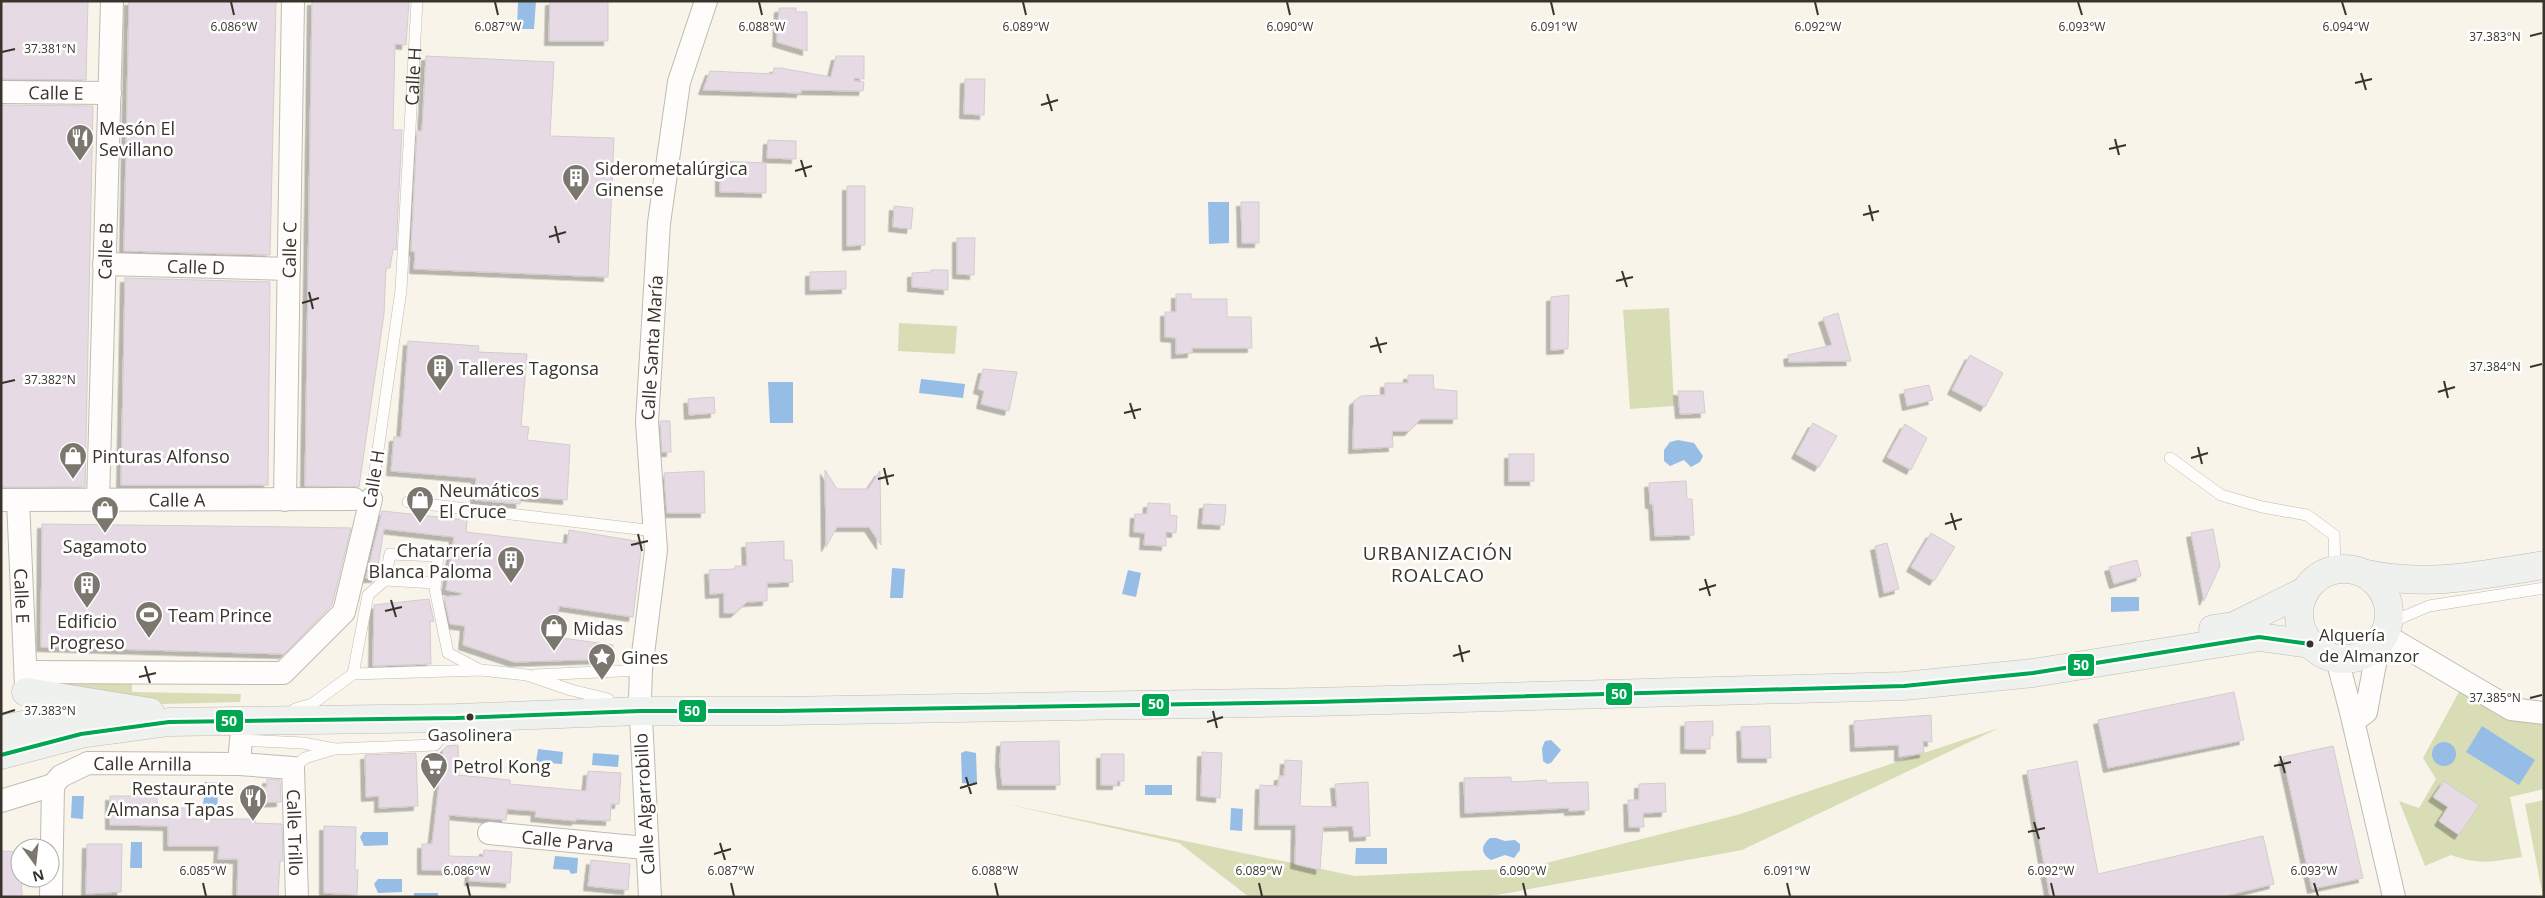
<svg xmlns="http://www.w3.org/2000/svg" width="2545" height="898" viewBox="0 0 2545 898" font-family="'Open Sans',sans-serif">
  <defs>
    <filter id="shadow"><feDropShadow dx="-4.5" dy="4.5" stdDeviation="0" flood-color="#0004"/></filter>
  </defs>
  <rect width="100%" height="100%" fill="#f8f4ea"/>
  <!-- green -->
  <g fill="#d9ddb6">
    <path d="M1669 308 1674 406 1630 409 1623 310Z"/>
    <path d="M899 323 957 326 955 354 898 351Z"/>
    <path d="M66 682 132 684V692L241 694 240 702 164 704 116 700 63 691Z"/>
    <path d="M2460 690 2544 722V789L2510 797 2522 857C2493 862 2479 865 2451 855L2425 866 2399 801 2419 808 2436 779 2423 758Z"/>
    <path d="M1999 728 1742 850 1486 897H1249L1179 843 1001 803 1355 876 1526 868 1737 815Z"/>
    <path d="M2544 800V897H2543L2525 804Z"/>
  </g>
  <!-- water -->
  <g fill="#96bde6">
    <path d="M518 1H536L534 29H517Z"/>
    <path d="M1208 202H1229V243L1209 244Z"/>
    <path d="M921 379 965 384 963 398 919 393Z"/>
    <path d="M768 382H793V423H770Z"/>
    <path d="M1678 440 1694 443 1703 456 1700 462 1691 467 1684 460 1670 466 1664 461V450L1670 442Z"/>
    <path d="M892 568 905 569 903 598H890Z"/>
    <path d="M1128 570 1141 573 1136 597 1122 594Z"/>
    <path d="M2111 597H2139V611L2111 612Z"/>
    <path d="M2482 726 2535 760 2519 785 2466 752Z"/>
    <path d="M1551 740 1561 750 1551 763 1547 764 1543 761 1542 748 1545 741Z"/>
    <circle cx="2444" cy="754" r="12"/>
    <path d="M538 749 563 752 562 764 536 762Z"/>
    <path d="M966 751 976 753 977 782 971 784 962 783 961 753Z"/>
    <path d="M593 753 619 755 618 767 592 765Z"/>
    <path d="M205 782 219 783 217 807 203 806Z"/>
    <rect x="1145" y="785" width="27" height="10"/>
    <path d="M72 796H84L83 819 71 818Z"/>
    <path d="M1231 808 1243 809 1242 831 1230 830Z"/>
    <path d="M363 832H388V845L364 846 360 837Z"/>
    <path d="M1490 838H1496L1505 841 1515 840 1520 844V850L1514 858 1505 855 1491 860C1481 854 1480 846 1490 838Z"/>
    <path d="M131 842H142V868H130Z"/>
    <path d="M1356 848H1387V864H1355Z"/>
    <path d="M555 856 578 858 577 873 571 874 569 870 553 869Z"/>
    <path d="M378 879H402V892L378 893 374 884Z"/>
    <rect x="414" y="893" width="24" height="4"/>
  </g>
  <!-- building -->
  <g fill="#e6dbe4" stroke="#d2cdcc" filter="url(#shadow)">
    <path d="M1 1H88L86 80 1 79Z"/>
    <path d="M129 1H276L270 255 124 251Z"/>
    <path d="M312 1H409L406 45 395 44 393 130H402L396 250 393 249 390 268H386L384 314 359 487 305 486Z"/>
    <path d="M550 1H608V41H549Z"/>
    <path d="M779 8H796V12H807V51L777 42Z"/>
    <path d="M426 56 554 62 550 136 614 138 608 277 414 269 415 252 411 251 417 131H422Z"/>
    <path d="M836 56H864V79L854 78V81L864 82 863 91 801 90V93L703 90 710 71 773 74 774 68H781L831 77Z"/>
    <path d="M965 79H985L984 115 964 114Z"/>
    <path d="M1 105 93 106 85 487H1Z"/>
    <path d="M768 140 796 141V159L767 158Z"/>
    <path d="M720 161 766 163V193L720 192Z"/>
    <path d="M847 186H865V245L847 246Z"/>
    <path d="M1241 202H1259V243H1242Z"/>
    <path d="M894 206 913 208 911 229 893 227Z"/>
    <path d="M957 238H975L974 275 957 274Z"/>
    <path d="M931 270H948V290L912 287V273L931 272Z"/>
    <path d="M846 271V289L810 290V272Z"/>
    <path d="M125 278 270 282 268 485H121Z"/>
    <path d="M1176 294H1191V299H1227V317H1251L1252 348H1192V353L1176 354V338L1165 337V312H1176Z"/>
    <path d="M1569 295 1568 349 1551 350V297Z"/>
    <path d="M1838 313 1851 361 1789 362 1788 355 1832 345 1823 318Z"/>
    <path d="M408 341 479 346 478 352 527 354 521 426 529 427 527 440 570 445 567 500 521 496 520 504 475 500 476 478 391 471 394 437H401Z"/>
    <path d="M1970 355 2003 373 1985 407 1952 390Z"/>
    <path d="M983 369 1017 372 1009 411 981 404 984 391 978 389Z"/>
    <path d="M1408 375H1433L1434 389 1457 391V419H1421L1409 431H1392L1393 447 1353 449 1354 401 1361 396 1385 395V383H1408Z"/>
    <path d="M1929 385 1933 400 1907 406 1904 390Z"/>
    <path d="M1678 391H1703L1705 413 1680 414Z"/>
    <path d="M714 397 715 413 689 415 688 399Z"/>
    <path d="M660 421H670L671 452H662Z"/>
    <path d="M1813 423 1837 436 1819 467 1796 454Z"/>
    <path d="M1905 424 1927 438 1911 470 1887 457Z"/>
    <rect x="1509" y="454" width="25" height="27"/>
    <path d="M825 470 837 489H868L880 471 881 545 869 527H837L826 547Z"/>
    <path d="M704 471 705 513H667L664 473Z"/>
    <path d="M1686 481 1687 499H1692L1694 535 1655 536 1653 504H1650L1649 483Z"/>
    <path d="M1148 503 1170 504V515L1177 516 1176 533 1166 532V546L1144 545 1145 533 1134 532 1135 514H1147Z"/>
    <path d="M1204 504 1226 505 1224 525 1202 524Z"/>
    <path d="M382 511 467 520 466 532 567 544 569 530 642 542 633 617 559 606 555 637 613 645 612 659 514 662 463 645 465 626 450 624 444 597 462 595V593L446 590 454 537 384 529 376 578H366Z"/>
    <path d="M42 524 294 527 351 528 332 605 284 654 41 647Z"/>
    <path d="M2213 529 2220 566 2204 601 2191 533Z"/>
    <path d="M1931 533 1955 547 1934 581 1911 567Z"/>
    <path d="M784 541V560H792L793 582 767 583V601L747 602 735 613H724V593L710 594 709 570 735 569V566H747L746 543Z"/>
    <path d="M1887 543 1899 589 1884 593 1875 546Z"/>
    <path d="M2137 560 2141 576 2114 584 2109 567Z"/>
    <path d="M429 599 434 622 430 621 431 664 373 666 374 605Z"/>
    <path d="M2234 692 2244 740 2108 768 2098 720Z"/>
    <path d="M1931 715 1932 742 1923 741 1924 753 1899 757V745L1855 747 1854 721Z"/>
    <path d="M1713 721V736H1710V749H1685V722Z"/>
    <path d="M1770 726 1771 758H1742L1741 727Z"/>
    <path d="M1059 741 1060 785H1002L1000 763 1001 742Z"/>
    <path d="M458 745 459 775 510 780V784L586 791 588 771 621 773 619 804H611L610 821 576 819V821L535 817 536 811 507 809 506 820 449 815V856L483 857 484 850 512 852 510 883 469 881 470 871 422 870V844H432L443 750 447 746Z"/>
    <path d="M2333 746 2363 878 2312 889 2283 757Z"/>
    <path d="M1202 752 1222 753 1220 798 1201 796Z"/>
    <path d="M416 753 418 806 379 808V796L366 797 365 755Z"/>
    <path d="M1101 754H1124V781H1117V785H1101Z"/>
    <path d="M1285 760 1302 761 1300 806 1337 807 1335 784 1368 782 1370 836 1354 837 1353 826 1323 827 1320 870 1295 864 1296 825H1259L1260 785 1278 786 1279 776H1284Z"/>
    <path d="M2077 761 2098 874 2263 836 2274 884 2221 897H2050L2027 771Z"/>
    <path d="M1511 777V782L1546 780 1547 783 1588 782 1589 810 1569 811V808L1465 813 1464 778Z"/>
    <path d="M267 779 280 780 281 802 256 803 261 787H267Z"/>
    <path d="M2444 781 2479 805 2459 835 2439 821 2448 807 2433 797Z"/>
    <path d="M1665 783 1666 812 1643 813 1644 827H1629L1628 800H1639V784Z"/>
    <path d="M110 796H157V808H187V819H255V823L282 824 283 861H280L278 897H237L238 859H218L219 846H168V826L110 825Z"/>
    <path d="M324 826 356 827 355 870H358L357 895 324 893Z"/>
    <path d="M87 844H122L121 892 86 894Z"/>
    <path d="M1 851 20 852 22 897H1Z"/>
    <path d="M591 860 630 864 628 890 588 886Z"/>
  </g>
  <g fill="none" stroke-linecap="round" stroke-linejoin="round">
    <defs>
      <g id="service">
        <path d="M2170 458 2221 495 2262 507 2307 515 2334 535 2335 569"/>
        <path id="s1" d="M371 499 401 290 417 1"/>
        <path d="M408 502 655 531"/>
        <path d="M385 580 435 583"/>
        <path d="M2389 623 2429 606 2544 588"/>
        <path d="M353 674 368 595 385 580 390 554 438 556 435 589 448 653 480 670"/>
        <path d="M535 675 641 670"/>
        <path d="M295 709 312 704 353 674 481 670 527 675 571 690 608 699"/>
        <path d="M241 740 303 743 335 749 435 745 454 720"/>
        <path d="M293 768 305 758 334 749"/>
      </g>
      <g id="minor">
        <path id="s2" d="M1 92 110 93"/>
        <path id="s3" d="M104 264 289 269"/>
        <path id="s4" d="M1 500 354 499"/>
        <path id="s5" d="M18 500 26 686"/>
        <path id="s6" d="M98 500 112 1"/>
        <path id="s7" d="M285 500 293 1"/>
        <path d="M2385 635 2511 709 2544 713"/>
        <path d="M2337 659 2351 712 2359 717 2366 712 2379 642"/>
        <path d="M26 672 283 673 344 612 371 499"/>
        <path d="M2351 712 2394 897"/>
        <path d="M239 764 241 740"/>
        <path id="s8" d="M1 801 53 785 61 776 88 763 239 764 293 768 297 897"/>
        <path id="s9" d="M489 833 645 848"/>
        <path d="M51 897 53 785"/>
        <path id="s10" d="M650 897 640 698 641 670 656 550 647 422 659 223 679 82 706 1"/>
      </g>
      <g id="secondary">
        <circle cx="2344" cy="614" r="45"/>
        <path d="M2366 574C2429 587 2482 575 2544 565"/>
        <path d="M2213 629 2234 626 2305 591"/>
        <path d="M26 692 150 712"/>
        <path d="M1 730 28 724 96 716"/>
        <path d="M1 755 81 734 169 722 456 718 640 711H779L1314 702 1904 686 2033 673 2259 637 2310 644"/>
      </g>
    </defs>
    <!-- service casing -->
    <use href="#service" stroke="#bfbbb2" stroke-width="12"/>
    <!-- minor casing -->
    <use href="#minor" stroke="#bfbbb2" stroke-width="24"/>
    <!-- secondary casing -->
    <use href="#secondary" stroke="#bfbbb2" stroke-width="29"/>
    <!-- service -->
    <use href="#service" stroke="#fefdfc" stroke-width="11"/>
    <!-- minor -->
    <use href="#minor" stroke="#fefdfc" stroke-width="22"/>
    <!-- secondary -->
    <use href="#secondary" stroke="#eff1ef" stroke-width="28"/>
    <defs>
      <path id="bus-1" d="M1 755 81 734 169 722 456 718 640 711H779L1314 702 1904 686 2033 673 2259 637 2310 644"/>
    </defs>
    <!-- bus-1 casing -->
    <use href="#bus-1" stroke="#fff" stroke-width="8"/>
    <!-- bus-1 -->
    <use href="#bus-1" stroke="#00a651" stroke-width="4"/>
  </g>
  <!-- ticks -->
  <path fill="none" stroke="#38342c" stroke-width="2" d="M231 2 234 15M495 2 498 15M759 2 762 15M1023 2 1026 15M1287 2 1290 15M1551 2 1554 15M1815 2 1818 15M2078 2 2082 15M2342 2 2346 15M2530 36 2542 33M2 52 15 49M2361 73 2366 90M2355 83 2372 79M1047 94 1052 111M1041 105 1058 100M2115 139 2119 155M2109 149 2126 145M801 160 806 177M795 171 812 166M1869 205 1873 221M1863 215 1879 211M555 226 559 243M549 237 566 232M1622 271 1627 287M1616 281 1633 277M309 292 313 309M302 303 319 298M1376 337 1381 353M1370 347 1387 343M2530 367 2542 364M2444 381 2448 398M2 383 15 380M2438 392 2455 387M1130 403 1135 419M1124 413 1141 409M2198 447 2202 464M2191 458 2208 453M884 468 888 485M878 479 894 475M1951 513 1956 530M1945 524 1962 519M638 534 642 551M631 545 648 541M1705 579 1710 596M1699 590 1716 585M391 600 396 617M385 611 402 607M1459 645 1463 662M1453 656 1470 651M145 666 150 683M139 677 156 673M2530 698 2542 695M1213 711 1217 728M2 714 15 710M1207 722 1223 717M2280 756 2285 773M2274 766 2291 762M966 777 971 794M960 788 977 783M2034 822 2039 839M2028 832 2045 828M720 843 725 860M714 854 731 849M203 883 206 896M467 883 470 896M731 883 734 896M995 883 998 896M1259 883 1262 896M1523 883 1526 896M1787 883 1790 896M2051 883 2054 896M2314 883 2318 896"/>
  <!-- icons -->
  <defs>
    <symbol id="restaurant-pin" viewBox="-11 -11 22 30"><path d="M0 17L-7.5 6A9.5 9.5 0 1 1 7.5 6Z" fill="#7b776e" stroke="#fff"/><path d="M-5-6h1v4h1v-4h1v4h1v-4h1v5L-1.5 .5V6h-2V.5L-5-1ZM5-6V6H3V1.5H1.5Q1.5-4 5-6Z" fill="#fff"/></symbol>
    <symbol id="building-pin" viewBox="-11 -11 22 30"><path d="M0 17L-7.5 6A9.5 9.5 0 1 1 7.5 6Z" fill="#7b776e" stroke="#fff"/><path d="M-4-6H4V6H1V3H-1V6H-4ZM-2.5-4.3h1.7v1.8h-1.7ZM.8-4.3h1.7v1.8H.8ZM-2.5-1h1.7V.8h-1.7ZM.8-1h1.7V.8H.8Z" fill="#fff"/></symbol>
    <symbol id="shop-pin" viewBox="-11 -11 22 30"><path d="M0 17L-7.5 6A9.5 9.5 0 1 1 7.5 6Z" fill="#7b776e" stroke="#fff"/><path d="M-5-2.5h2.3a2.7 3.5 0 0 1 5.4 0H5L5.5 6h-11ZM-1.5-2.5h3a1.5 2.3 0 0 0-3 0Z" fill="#fff"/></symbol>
    <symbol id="stadium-pin" viewBox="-11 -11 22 30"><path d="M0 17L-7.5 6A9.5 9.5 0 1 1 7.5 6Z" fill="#7b776e" stroke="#fff"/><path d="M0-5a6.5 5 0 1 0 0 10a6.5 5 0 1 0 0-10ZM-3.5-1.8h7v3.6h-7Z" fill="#fff"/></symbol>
    <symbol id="sight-pin" viewBox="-11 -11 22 30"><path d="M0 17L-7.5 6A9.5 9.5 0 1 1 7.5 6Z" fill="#7b776e" stroke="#fff"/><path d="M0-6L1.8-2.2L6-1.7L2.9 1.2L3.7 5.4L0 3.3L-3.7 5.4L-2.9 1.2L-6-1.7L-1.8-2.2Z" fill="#fff"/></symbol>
    <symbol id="supermarket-pin" viewBox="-11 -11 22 30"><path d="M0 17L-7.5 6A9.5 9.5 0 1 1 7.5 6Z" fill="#7b776e" stroke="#fff"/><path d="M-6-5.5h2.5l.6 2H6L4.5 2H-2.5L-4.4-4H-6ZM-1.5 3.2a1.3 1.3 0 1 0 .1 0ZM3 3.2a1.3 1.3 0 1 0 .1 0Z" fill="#fff"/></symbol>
  </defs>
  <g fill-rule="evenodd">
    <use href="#restaurant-pin" x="64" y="122" width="32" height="43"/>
    <use href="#building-pin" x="560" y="162" width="32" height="43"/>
    <use href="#building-pin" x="424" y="352" width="32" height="43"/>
    <use href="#shop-pin" x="57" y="440" width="32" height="43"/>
    <use href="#shop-pin" x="404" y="484" width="32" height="43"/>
    <use href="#shop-pin" x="89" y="494" width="32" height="43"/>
    <use href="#building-pin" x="495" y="544" width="32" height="43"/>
    <use href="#building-pin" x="71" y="569" width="32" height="43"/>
    <use href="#stadium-pin" x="133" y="599" width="32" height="43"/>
    <use href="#shop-pin" x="538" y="612" width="32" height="43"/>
    <use href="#sight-pin" x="586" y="641" width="32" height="43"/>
    <use href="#supermarket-pin" x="418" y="750" width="32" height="43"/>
    <use href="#restaurant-pin" x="237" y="782" width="32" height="43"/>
  </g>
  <!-- markers -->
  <g fill="#38342c" stroke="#fff" stroke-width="2">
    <circle cx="2310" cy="644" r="4.5"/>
    <circle cx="470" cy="717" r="4.5"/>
  </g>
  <g text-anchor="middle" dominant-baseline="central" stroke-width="5" stroke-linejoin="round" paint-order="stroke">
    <!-- bus labels -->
    <g font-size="17" fill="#38342c" stroke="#fff" text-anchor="start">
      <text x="2319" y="634">Alquería<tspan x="2319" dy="21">de Almanzor</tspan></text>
      <text x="470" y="734" text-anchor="middle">Gasolinera</text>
    </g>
    <!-- street labels -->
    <g font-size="18" fill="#38342c" stroke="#fff">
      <text stroke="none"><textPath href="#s1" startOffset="425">Calle H</textPath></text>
      <text stroke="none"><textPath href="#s2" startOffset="55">Calle E</textPath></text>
      <text stroke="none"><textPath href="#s6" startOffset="249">Calle B</textPath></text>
      <text stroke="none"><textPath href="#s7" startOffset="250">Calle C</textPath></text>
      <text stroke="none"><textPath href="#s3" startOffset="92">Calle D</textPath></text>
      <text stroke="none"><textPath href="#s10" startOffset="551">Calle Santa María</textPath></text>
      <text transform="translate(373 479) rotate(-81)">Calle H</text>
      <text stroke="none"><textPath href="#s4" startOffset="176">Calle A</textPath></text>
      <text stroke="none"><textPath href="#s5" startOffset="96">Calle E</textPath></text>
      <text stroke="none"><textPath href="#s8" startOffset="151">Calle Arnilla</textPath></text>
      <text transform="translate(644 804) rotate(-93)">Calle Algarrobillo</text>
      <text stroke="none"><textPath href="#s8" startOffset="366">Calle Trillo</textPath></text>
      <text stroke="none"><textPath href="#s9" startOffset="79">Calle Parva</textPath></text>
    </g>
    <!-- poi labels -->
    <g font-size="18" fill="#38342c" stroke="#fff" text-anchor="start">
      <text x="99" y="128">Mesón El<tspan x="99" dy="21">Sevillano</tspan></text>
      <text x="595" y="168">Siderometalúrgica<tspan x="595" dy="21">Ginense</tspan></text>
      <text x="459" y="368">Talleres Tagonsa</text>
      <text x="92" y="456">Pinturas Alfonso</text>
      <text x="439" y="490">Neumáticos<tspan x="439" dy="21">El Cruce</tspan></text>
      <text x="105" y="546" text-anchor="middle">Sagamoto</text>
      <text x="492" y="550" text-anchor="end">Chatarrería<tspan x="492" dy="21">Blanca Paloma</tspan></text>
      <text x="168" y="615">Team Prince</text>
      <text x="87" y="621" text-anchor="middle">Edificio<tspan x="87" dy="21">Progreso</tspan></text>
      <text x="573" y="628">Midas</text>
      <text x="621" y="657">Gines</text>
      <text x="453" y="766">Petrol Kong</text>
      <text x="234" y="788" text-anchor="end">Restaurante<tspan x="234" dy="21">Almansa Tapas</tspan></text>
    </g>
    <!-- neighbourhood labels -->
    <g font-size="19" letter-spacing="1" fill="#38342c" stroke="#fff">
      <text x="1438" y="553">URBANIZACIÓN<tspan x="1438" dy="22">ROALCAO</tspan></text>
    </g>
  </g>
  <g font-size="12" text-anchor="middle" fill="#38342c" stroke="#fff" stroke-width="5" stroke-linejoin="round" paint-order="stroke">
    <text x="234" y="31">6.086°W</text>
    <text x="498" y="31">6.087°W</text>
    <text x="762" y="31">6.088°W</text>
    <text x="1026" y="31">6.089°W</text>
    <text x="1290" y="31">6.090°W</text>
    <text x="1554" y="31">6.091°W</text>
    <text x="1818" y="31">6.092°W</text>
    <text x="2082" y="31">6.093°W</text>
    <text x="2346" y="31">6.094°W</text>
    <text x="2495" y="41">37.383°N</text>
    <text x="50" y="53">37.381°N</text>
    <text x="2495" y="371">37.384°N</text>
    <text x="50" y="384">37.382°N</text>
    <text x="2495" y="702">37.385°N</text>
    <text x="50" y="715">37.383°N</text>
    <text x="203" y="875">6.085°W</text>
    <text x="467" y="875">6.086°W</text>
    <text x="731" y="875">6.087°W</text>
    <text x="995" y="875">6.088°W</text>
    <text x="1259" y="875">6.089°W</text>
    <text x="1523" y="875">6.090°W</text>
    <text x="1787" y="875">6.091°W</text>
    <text x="2051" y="875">6.092°W</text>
    <text x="2314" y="875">6.093°W</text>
  </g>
  <g stroke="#fff" stroke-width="2">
    <rect x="2067" y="653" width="28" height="24" rx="5" fill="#00a651"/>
    <rect x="1605" y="682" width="28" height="24" rx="5" fill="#00a651"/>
    <rect x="1141" y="693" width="29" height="24" rx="5" fill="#00a651"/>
    <rect x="678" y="699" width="29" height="24" rx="5" fill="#00a651"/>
    <rect x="215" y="709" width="29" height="24" rx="5" fill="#00a651"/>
  </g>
  <g font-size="14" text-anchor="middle" font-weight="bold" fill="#fff">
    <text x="2081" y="670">50</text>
    <text x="1619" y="699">50</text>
    <text x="1156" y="709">50</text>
    <text x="692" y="716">50</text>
    <text x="229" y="726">50</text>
  </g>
  <!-- border -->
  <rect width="2545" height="898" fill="none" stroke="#38342c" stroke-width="5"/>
  <!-- north arrow -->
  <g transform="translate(35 863) rotate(165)"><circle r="24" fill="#ffffff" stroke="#afaeab"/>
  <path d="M0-4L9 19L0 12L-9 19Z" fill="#7b776e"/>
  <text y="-8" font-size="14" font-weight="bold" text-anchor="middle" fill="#38342c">N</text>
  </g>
</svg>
